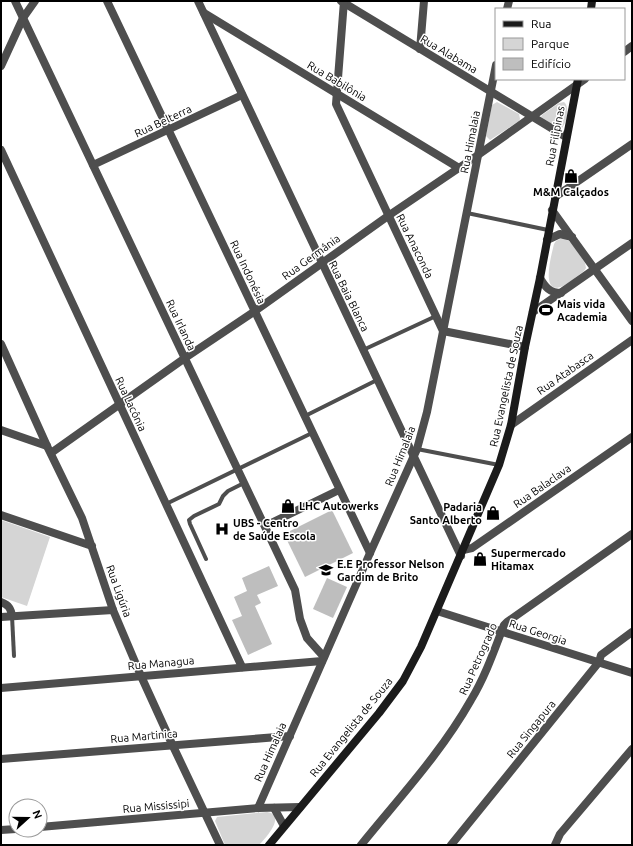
<svg xmlns="http://www.w3.org/2000/svg" width="633" height="846" viewBox="0 0 633 846" font-family="Ubuntu,sans-serif">
  <rect width="100%" height="100%" fill="#fff"/>
  <!-- green -->
  <g fill="#d5d5d5">
    <path d="M497 102 519 114 520 119 519 121 490 140 486 136 492 105Z"/>
    <path d="M564 102C570 107 567 122 562 128H558L541 117 542 115 559 103Z"/>
    <path d="M562 238 571 242 585 263 586 268 584 271C577 276 570 282 563 286 539 297 552 253 554 244L556 241Z"/>
    <path d="M1 520 50 537 27 606 1 597Z"/>
    <path d="M267 812C287 815 265 839 259 845H225L215 821 217 817Z"/>
  </g>
  <!-- building -->
  <g fill="#bebebe">
    <path d="M332 510 353 553 305 577 284 534Z"/>
    <path d="M269 566 278 586 257 595 261 603 255 606 272 644 248 655 232 620 242 616 234 597 247 591 242 578Z"/>
    <path d="M327 578 347 587 333 618 313 609Z"/>
  </g>
  <g fill="none" stroke-linecap="round" stroke-linejoin="round">
    <!-- service -->
    <g stroke="#4e4e4e" stroke-width="4">
      <path d="M467 213 548 230"/>
      <path d="M363 350 436 316"/>
      <path d="M305 416 377 380"/>
      <path d="M417 449 499 465"/>
      <path d="M166 504 312 433"/>
      <path d="M206 559 190 524 189 520 194 516 219 504 223 496 228 491 244 483"/>
      <path d="M12 616 14 656"/>
    </g>
    <!-- minor -->
    <g stroke="#4e4e4e" stroke-width="8">
      <path d="M15 1 295 590 300 619 307 638 324 657"/>
      <path d="M107 1 370 553"/>
      <path d="M198 1 461 556"/>
      <path d="M341 1 566 137"/>
      <path d="M344 1 336 104 443 331 525 347"/>
      <path d="M507 9 509 1"/>
      <path d="M204 13 459 168"/>
      <path d="M420 49 424 1"/>
      <path d="M624 52 632 46"/>
      <path d="M1 66 23 18 35 1"/>
      <path d="M1 150 242 667"/>
      <path d="M93 165 242 95"/>
      <path d="M555 197 632 144"/>
      <path d="M552 210 632 321"/>
      <path d="M547 240 560 234 572 237"/>
      <path d="M540 278C545 287 550 293 561 293"/>
      <path d="M533 312 632 243"/>
      <path d="M1 344 47 446 82 518 113 610 141 676 172 744 220 845"/>
      <path d="M511 425 632 340"/>
      <path d="M1 430 47 446"/>
      <path d="M51 453 185 358 255 311 388 216 478 155 585 79"/>
      <path d="M1 515 92 546"/>
      <path d="M265 526 339 490"/>
      <path d="M463 550 472 548 632 437"/>
      <path d="M1 602C9 605 11 609 12 616"/>
      <path d="M1 617 113 610"/>
      <path d="M1 688 322 661"/>
      <path d="M1 759 290 736"/>
      <path d="M258 808 370 553 417 449 427 412 496 65"/>
      <path d="M274 808 284 826"/>
      <path d="M40 827 258 808 300 807"/>
      <path d="M1 830 16 829"/>
      <path d="M361 845C399 798 441 753 471 700 485 677 494 651 504 625L507 622 632 534"/>
      <path d="M451 845 599 662 601 655 632 632"/>
      <path d="M555 845 560 834 632 749"/>
    </g>
    <!-- tertiary -->
    <path stroke="#4e4e4e" stroke-width="8" d="M437 611 632 673"/>
    <!-- secondary -->
    <g stroke="#1b1b1b" stroke-width="8">
      <path d="M591 9 592 1"/>
      <path d="M269 845 379 713 403 681 421 647 499 465 511 425 525 347 540 278 578 79"/>
    </g>
  </g>
  <!-- icons -->
  <defs>
    <symbol id="shop-bare" viewBox="-9 -9 18 18"><path d="M-5-2.5h2.3a2.7 3.5 0 0 1 5.4 0H5L5.5 6h-11ZM-1.5-2.5h3a1.5 2.3 0 0 0-3 0Z" fill="#000" stroke="#fff" stroke-width="2.5" paint-order="stroke"/></symbol>
    <symbol id="stadium-bare" viewBox="-9 -9 18 18"><path d="M0-5a6.5 5 0 1 0 0 10a6.5 5 0 1 0 0-10ZM-3.5-1.8h7v3.6h-7Z" fill="#000" stroke="#fff" stroke-width="2.5" paint-order="stroke"/></symbol>
    <symbol id="hospital-bare" viewBox="-9 -9 18 18"><path d="M-5-5h3v3.5h4V-5h3V5h-3V1.5h-4V5h-3Z" fill="#000" stroke="#fff" stroke-width="2.5" paint-order="stroke"/></symbol>
    <symbol id="school-bare" viewBox="-9 -9 18 18"><path d="M0-5L7-2L0 1L-7-2ZM-4 1L0 2.5L4 1V4Q0 6-4 4Z" fill="#000" stroke="#fff" stroke-width="2.5" paint-order="stroke"/></symbol>
  </defs>
  <g fill-rule="evenodd">
    <use href="#shop-bare" x="561" y="166" width="20" height="20"/>
    <use href="#stadium-bare" x="536" y="300" width="20" height="20"/>
    <use href="#shop-bare" x="278" y="496" width="20" height="20"/>
    <use href="#shop-bare" x="483" y="503" width="20" height="20"/>
    <use href="#hospital-bare" x="212" y="519" width="20" height="20"/>
    <use href="#shop-bare" x="470" y="549" width="20" height="20"/>
    <use href="#school-bare" x="316" y="560" width="20" height="20"/>
  </g>
  <g text-anchor="middle" dominant-baseline="central" stroke-width="3" stroke-linejoin="round" paint-order="stroke">
    <!-- street labels -->
    <g font-size="11" fill="#000" stroke="#fff">
      <text transform="translate(449 54) rotate(31)">Rua Alabama</text>
      <text transform="translate(337 81) rotate(31)">Rua Babilônia</text>
      <text transform="translate(163 121) rotate(-25)">Rua Belterra</text>
      <text transform="translate(555 136) rotate(-79)">Rua Filipinas</text>
      <text transform="translate(470 142) rotate(-79)">Rua Himalaia</text>
      <text transform="translate(415 246) rotate(64)">Rua Anaconda</text>
      <text transform="translate(311 257) rotate(-36)">Rua Germânia</text>
      <text transform="translate(248 272) rotate(65)">Rua Indonésia</text>
      <text transform="translate(349 296) rotate(64)">Rua Baia Blanca</text>
      <text transform="translate(181 325) rotate(65)">Rua Irlanda</text>
      <text transform="translate(565 373) rotate(-35)">Rua Atabasca</text>
      <text transform="translate(506 386) rotate(-78)">Rua Evangelista de Souza</text>
      <text transform="translate(131 404) rotate(65)">Rua Lacônia</text>
      <text transform="translate(400 456) rotate(-68)">Rua Himalaia</text>
      <text transform="translate(542 486) rotate(-35)">Rua Balaclava</text>
      <text transform="translate(119 591) rotate(70)">Rua Ligúria</text>
      <text transform="translate(538 632) rotate(18)">Rua Georgia</text>
      <text transform="translate(478 659) rotate(-66)">Rua Petrogrado</text>
      <text transform="translate(161 663) rotate(-5)">Rua Managua</text>
      <text transform="translate(351 727) rotate(-51)">Rua Evangelista de Souza</text>
      <text transform="translate(531 729) rotate(-51)">Rua Singapura</text>
      <text transform="translate(144 736) rotate(-5)">Rua Martinica</text>
      <text transform="translate(270 752) rotate(-66)">Rua Himalaia</text>
      <text transform="translate(156 806) rotate(-5)">Rua Mississipi</text>
    </g>
    <!-- poi labels -->
    <g font-size="11" font-weight="bold" fill="#000" stroke="#fff" text-anchor="start">
      <text x="571" y="192" text-anchor="middle">M&amp;M Calçados</text>
      <text x="557" y="304">Mais vida<tspan x="557" dy="13">Academia</tspan></text>
      <text x="299" y="506">LHC Autowerks</text>
      <text x="482" y="507" text-anchor="end">Padaria<tspan x="482" dy="13">Santo Alberto</tspan></text>
      <text x="233" y="523">UBS - Centro<tspan x="233" dy="13">de Saúde Escola</tspan></text>
      <text x="491" y="553">Supermercado<tspan x="491" dy="13">Hitamax</tspan></text>
      <text x="337" y="564">E.E Professor Nelson<tspan x="337" dy="13">Gardim de Brito</tspan></text>
    </g>
  </g>
  <!-- border -->
  <rect width="633" height="846" fill="none" stroke="#000000" stroke-width="4"/>
  <!-- legend -->
  <rect x="495" y="8" width="130" height="72" fill="#ffffff" stroke="#999999"/>
  <rect x="503" y="21" width="20" height="6" fill="#1b1b1b" stroke="#999999"/>
  <text x="531" y="28" font-size="12" fill="#000000">Rua</text>
  <rect x="503" y="38" width="20" height="12" fill="#d5d5d5" stroke="#999999"/>
  <text x="531" y="48" font-size="12" fill="#000000">Parque</text>
  <rect x="503" y="58" width="20" height="12" fill="#bebebe" stroke="#999999"/>
  <text x="531" y="68" font-size="12" fill="#000000">Edifício</text>
  <!-- north arrow -->
  <g transform="translate(28 818) rotate(69)"><circle r="19" fill="#ffffff" stroke="#999999"/>
  <path d="M0-3L7 15L0 10L-7 15Z" fill="#000000"/>
  <text y="-6" font-size="11" font-weight="bold" text-anchor="middle" fill="#000000">N</text>
  </g>
</svg>
